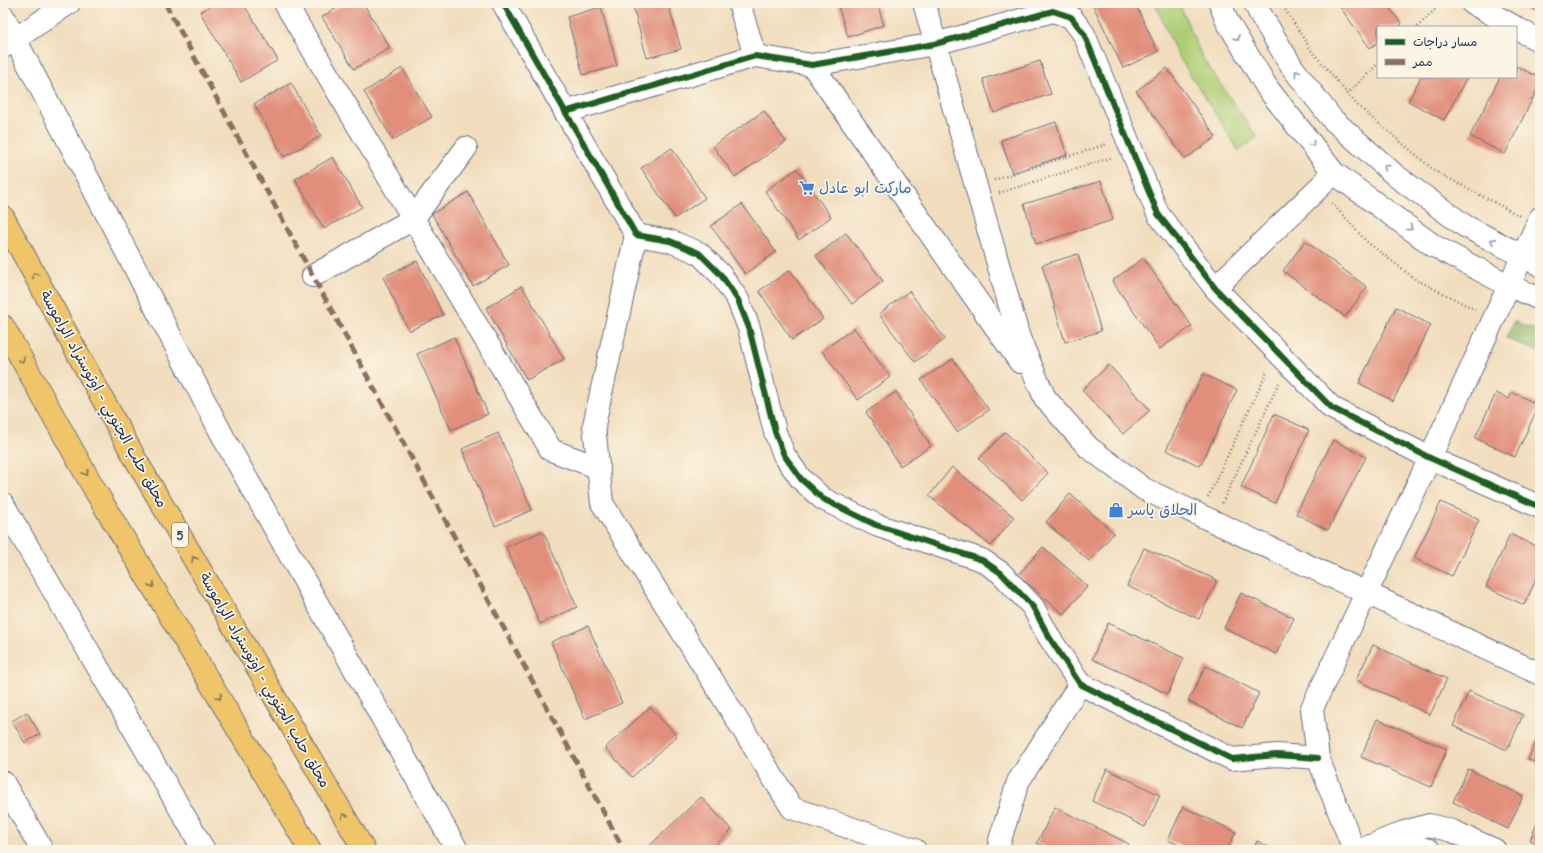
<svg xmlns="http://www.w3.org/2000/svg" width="1543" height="853" viewBox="0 0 1543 853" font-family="'Comic Neue','Playpen Sans Arabic',sans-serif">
  <rect width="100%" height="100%" fill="#fcf5e5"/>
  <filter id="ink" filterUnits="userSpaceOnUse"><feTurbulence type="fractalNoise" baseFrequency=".025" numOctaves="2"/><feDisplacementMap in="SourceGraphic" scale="8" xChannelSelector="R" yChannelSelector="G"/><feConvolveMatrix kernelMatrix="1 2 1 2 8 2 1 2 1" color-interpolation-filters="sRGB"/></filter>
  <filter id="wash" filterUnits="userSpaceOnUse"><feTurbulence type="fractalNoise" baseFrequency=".012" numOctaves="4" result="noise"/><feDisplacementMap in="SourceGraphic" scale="16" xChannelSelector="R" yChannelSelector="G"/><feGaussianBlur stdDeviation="0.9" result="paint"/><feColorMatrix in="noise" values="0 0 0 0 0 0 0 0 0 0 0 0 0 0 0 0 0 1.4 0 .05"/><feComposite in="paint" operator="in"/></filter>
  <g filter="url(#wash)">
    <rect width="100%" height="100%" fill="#f1ddbd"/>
    <!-- green -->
    <path fill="#aece76" stroke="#647e6a" d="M1155 3H1179L1202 57 1257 137 1239 151 1176 52Z"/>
    <!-- forest -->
    <path fill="#8ab167" stroke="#527062" d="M1514 321 1540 332V353L1506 338Z"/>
    <g id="blocks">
      <!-- building -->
      <g fill="#e18f7c">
        <path d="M215 3H243L278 60 241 82 200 12Z"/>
        <path d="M345 3H363L390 48 354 69 322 17Z"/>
        <path d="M632 3H668L681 49 647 58Z"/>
        <path d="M837 3H877L884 25 848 37Z"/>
        <path d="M1092 3H1135L1158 52 1123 68Z"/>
        <path d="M1337 3H1386L1402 24 1398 27H1378V42L1370 48Z"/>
        <path d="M1533 3H1540V13L1531 8Z"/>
        <path d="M601 7 617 66 583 75 567 17Z"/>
        <path d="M1040 61 1051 94 994 113 983 79Z"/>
        <path d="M1516 66 1540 78V84L1505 154 1470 136 1500 77H1516Z"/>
        <path d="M402 68 432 117 393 140 364 92Z"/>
        <path d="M1167 68 1216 137 1185 159 1136 91Z"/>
        <path d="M1421 77H1467L1444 120 1408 101Z"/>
        <path d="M291 83 321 136 284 157 254 104Z"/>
        <path d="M764 111 786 142 735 177 713 146Z"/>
        <path d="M1056 122 1067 155 1012 173 1001 140Z"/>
        <path d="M672 148 705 198 675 218 641 168Z"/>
        <path d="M333 157 362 207 324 229 295 179Z"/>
        <path d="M797 169 831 217 799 240 765 191Z"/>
        <path d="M1101 181 1113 220 1036 244 1024 204Z"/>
        <path d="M468 192 509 265 473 286 432 214Z"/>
        <path d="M742 204 776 252 745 274 711 226Z"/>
        <path d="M846 233 883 281 852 304 816 256Z"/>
        <path d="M1305 241 1367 287 1345 317 1283 271Z"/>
        <path d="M1078 254 1101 331 1065 342 1042 265Z"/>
        <path d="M1143 258 1192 326 1160 349 1112 281Z"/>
        <path d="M417 261 443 315 409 331 383 277Z"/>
        <path d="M790 270 823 319 792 340 759 291Z"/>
        <path d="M522 286 564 359 527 380 486 308Z"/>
        <path d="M909 291 945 339 915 362 879 314Z"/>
        <path d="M1396 307 1431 325 1393 401 1359 383Z"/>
        <path d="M854 328 890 377 858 400 822 351Z"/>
        <path d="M454 337 488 414 451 430 417 354Z"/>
        <path d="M953 359 989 410 957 432 921 380Z"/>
        <path d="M1109 365 1150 410 1123 434 1082 390Z"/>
        <path d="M1203 374 1237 390 1200 466 1166 450Z"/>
        <path d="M896 392 931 446 900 466 866 412Z"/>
        <path d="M1512 392 1539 405 1515 457 1475 438 1496 393 1509 399Z"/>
        <path d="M1274 414 1309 430 1275 503 1241 487Z"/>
        <path d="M1005 432 1048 473 1022 500 979 459Z"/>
        <path d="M498 433 532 510 495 526 462 449Z"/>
        <path d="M1333 440 1366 457 1328 530 1296 514Z"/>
        <path d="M952 467 1014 517 991 546 929 496Z"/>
        <path d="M1070 494 1114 533 1089 561 1046 522Z"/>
        <path d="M1441 502 1479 520 1452 576 1414 558Z"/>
        <path d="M543 531 577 607 540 624 506 547Z"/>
        <path d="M1510 534 1540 548V571L1524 605 1486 587Z"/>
        <path d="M1043 547 1088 586 1063 614 1018 575Z"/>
        <path d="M1144 548 1217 580 1199 619 1127 586Z"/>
        <path d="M1241 593 1294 618 1276 654 1224 628Z"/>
        <path d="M1108 623 1184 658 1168 694 1092 659Z"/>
        <path d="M588 626 622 703 585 719 551 642Z"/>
        <path d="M1373 645 1447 679 1430 715 1356 680Z"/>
        <path d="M1206 666 1259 693 1242 728 1188 701Z"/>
        <path d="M1469 691 1523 715 1507 750 1453 726Z"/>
        <path d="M650 707 677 736 632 777 605 748Z"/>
        <path d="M27 712 40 734 25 743 12 721Z"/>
        <path d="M1377 719 1447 749 1431 787 1361 757Z"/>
        <path d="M1540 733V765L1528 759Z"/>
        <path d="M1107 769 1160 795 1145 827 1092 801Z"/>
        <path d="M1468 769 1523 796 1508 829 1453 802Z"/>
        <path d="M701 797 732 830 710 850H645Z"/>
        <path d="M1055 807 1129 844 1125 850H1052L1037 843Z"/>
        <path d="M1183 807 1236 832 1227 850H1189L1168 840Z"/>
        <path d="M1540 816V844L1530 840Z"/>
        <path d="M1257 841 1275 850H1253Z"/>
      </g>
    </g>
  </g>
  <g filter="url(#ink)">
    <use href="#blocks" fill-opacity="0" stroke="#666c7f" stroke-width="1"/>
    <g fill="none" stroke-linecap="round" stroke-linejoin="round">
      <defs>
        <g id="minor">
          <path d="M285 3 551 450 599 468"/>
          <path d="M503 3 636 235 670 241 699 253 721 275 738 300 749 328 775 432 784 455 801 479 823 499 876 525 982 560 1001 573 1033 607 1049 637 1080 684 1232 759 1277 755 1318 758"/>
          <path d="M739 3 755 56"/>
          <path d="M924 3 1019 338 1045 398 1088 447 1144 489 1540 674"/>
          <path d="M1220 3 1227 21 1268 89 1334 173 1434 246 1508 285 1540 299"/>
          <path d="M1255 3 1259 12 1292 67 1332 119 1396 176 1465 226 1540 265"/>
          <path d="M1472 3 1515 27"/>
          <path d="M3 16 227 444 457 850"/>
          <path d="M1516 28 1540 41"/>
          <path d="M3 47 69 3"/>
          <path d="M812 65 1020 362"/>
          <path d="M565 112 755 56 812 65 935 44 1053 11 1071 17 1084 34 1158 214 1215 288 1332 408 1430 458 1540 507"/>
          <path d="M636 235 594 425 602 503 792 808 915 850"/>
          <path d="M313 276 413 219 466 148"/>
          <path d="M1215 288 1334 173"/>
          <path d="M3 504 204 850"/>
          <path d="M3 782 42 850"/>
          <path d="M1385 840 1404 832 1429 825 1452 831 1495 850"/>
          <path d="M999 850 1000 840 1018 782 1080 684"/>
          <path d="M1354 850 1318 758 1312 708 1430 458 1540 218"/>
          <path d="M1361 850 1385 840 1429 850"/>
        </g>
        <g id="highway">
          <path d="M3 217 136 460 364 850"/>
          <path d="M3 326 96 492 310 850"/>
        </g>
      </defs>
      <!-- minor casing -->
      <use href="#minor" stroke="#666c7f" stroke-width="24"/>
      <!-- highway casing -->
      <use href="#highway" stroke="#666c7f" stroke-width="24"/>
      <!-- path -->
      <g stroke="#666c7f" stroke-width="2.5" stroke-dasharray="1 3" stroke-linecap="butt">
        <path d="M1281 3 1311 50 1357 105 1435 171 1520 216"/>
        <path d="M1417 27 1442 3"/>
        <path d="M1347 94 1378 64"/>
        <path d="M994 180 1107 144"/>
        <path d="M999 193 1113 157"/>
        <path d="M1332 203 1366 241 1415 279 1476 310"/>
        <path d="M1208 497 1267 372"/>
        <path d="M1222 503 1279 383"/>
      </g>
      <!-- minor -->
      <use href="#minor" stroke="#fff" stroke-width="22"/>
      <!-- highway -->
      <use href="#highway" stroke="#f0c469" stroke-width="22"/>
      <!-- quiet -->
      <path stroke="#8d6e63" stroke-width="5" stroke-dasharray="10 5" stroke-linecap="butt" d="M165 3 624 850"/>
      <defs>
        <g id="cycleway">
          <path d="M503 3 636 235 670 241 699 253 721 275 738 300 749 328 775 432 784 455 801 479 823 499 876 525 982 560 1001 573 1033 607 1049 637 1080 684 1232 759 1277 755 1318 758"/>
          <path d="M565 112 755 56 812 65 935 44 1053 11 1071 17 1084 34 1158 214 1215 288 1332 408 1430 458 1540 507"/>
        </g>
      </defs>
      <!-- cycleway casing -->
      <use href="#cycleway" stroke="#fcf5e5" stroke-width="8"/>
      <!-- cycleway -->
      <use href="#cycleway" stroke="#1b5e20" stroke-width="6"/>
    </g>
    <!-- one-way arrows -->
    <defs><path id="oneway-chevron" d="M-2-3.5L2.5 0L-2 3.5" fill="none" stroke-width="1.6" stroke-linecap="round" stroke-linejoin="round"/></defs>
    <g stroke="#8d97ae">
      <use href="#oneway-chevron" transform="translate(1237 38) rotate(59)"/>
      <use href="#oneway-chevron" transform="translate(1297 73) rotate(-127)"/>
      <use href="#oneway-chevron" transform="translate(1312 144) rotate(51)"/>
      <use href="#oneway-chevron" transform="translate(1386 167) rotate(-139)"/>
      <use href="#oneway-chevron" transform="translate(1410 228) rotate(36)"/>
      <use href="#oneway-chevron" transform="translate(1493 241) rotate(-152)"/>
    </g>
    <g stroke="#7b7263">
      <use href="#oneway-chevron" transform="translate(35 275) rotate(-119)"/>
      <use href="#oneway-chevron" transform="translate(22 360) rotate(61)"/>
      <use href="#oneway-chevron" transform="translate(86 473) rotate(61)"/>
      <use href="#oneway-chevron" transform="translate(194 559) rotate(-120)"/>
      <use href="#oneway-chevron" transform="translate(152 585) rotate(59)"/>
      <use href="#oneway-chevron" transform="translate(219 697) rotate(59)"/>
      <use href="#oneway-chevron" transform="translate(344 816) rotate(-120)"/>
    </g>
  </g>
  <!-- icons -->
  <defs>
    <symbol id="supermarket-bare" viewBox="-9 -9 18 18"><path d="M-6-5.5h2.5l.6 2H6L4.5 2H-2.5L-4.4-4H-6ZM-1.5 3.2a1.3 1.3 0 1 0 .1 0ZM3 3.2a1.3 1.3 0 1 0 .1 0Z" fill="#3f7fe0" stroke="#fcf5e5" stroke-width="2.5" paint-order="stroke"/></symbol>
    <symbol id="shop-bare" viewBox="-9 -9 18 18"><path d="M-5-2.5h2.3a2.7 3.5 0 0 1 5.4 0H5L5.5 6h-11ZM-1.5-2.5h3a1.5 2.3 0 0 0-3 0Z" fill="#3f7fe0" stroke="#fcf5e5" stroke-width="2.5" paint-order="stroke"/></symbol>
  </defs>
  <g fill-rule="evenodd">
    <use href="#supermarket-bare" x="796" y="177" width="22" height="22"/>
    <use href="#shop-bare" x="1105" y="499" width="22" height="22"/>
  </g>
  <g text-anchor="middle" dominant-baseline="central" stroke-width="3.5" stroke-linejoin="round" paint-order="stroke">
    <!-- shield labels -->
    <rect fill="#fcf5e5" stroke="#5e6a86" stroke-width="1" x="172" y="523" width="16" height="24" rx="3"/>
    <g font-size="14" font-weight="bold" fill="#1b2f5e">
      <text x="180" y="535">5</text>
    </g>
    <!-- shop labels -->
    <g font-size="15" fill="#366cbe" stroke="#fcf5e5" text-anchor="start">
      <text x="819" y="188">ماركت ابو عادل</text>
      <text x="1128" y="510">الحلاق ياسر</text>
    </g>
    <!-- street labels -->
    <g font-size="15" fill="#1b2f5e" stroke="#fcf5e5">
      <text transform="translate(104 399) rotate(61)">محلق حلب الجنوبي - اوتوستراد الراموسة</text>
      <text transform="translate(265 680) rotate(60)">محلق حلب الجنوبي - اوتوستراد الراموسة</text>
    </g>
  </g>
  <!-- margin -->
  <rect width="1543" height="853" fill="none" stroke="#fcf5e5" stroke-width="16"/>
  <!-- legend -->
  <rect x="1377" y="26" width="140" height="52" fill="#fcf5e5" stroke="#a2a6af"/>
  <rect x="1385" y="39" width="20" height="6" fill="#1b5e20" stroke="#a2a6af"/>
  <text x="1413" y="46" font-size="12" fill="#1b2f5e">مسار دراجات</text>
  <rect x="1385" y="59" width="20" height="6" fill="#8d6e63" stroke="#a2a6af"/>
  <text x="1413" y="66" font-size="12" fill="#1b2f5e">ممر</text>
</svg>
